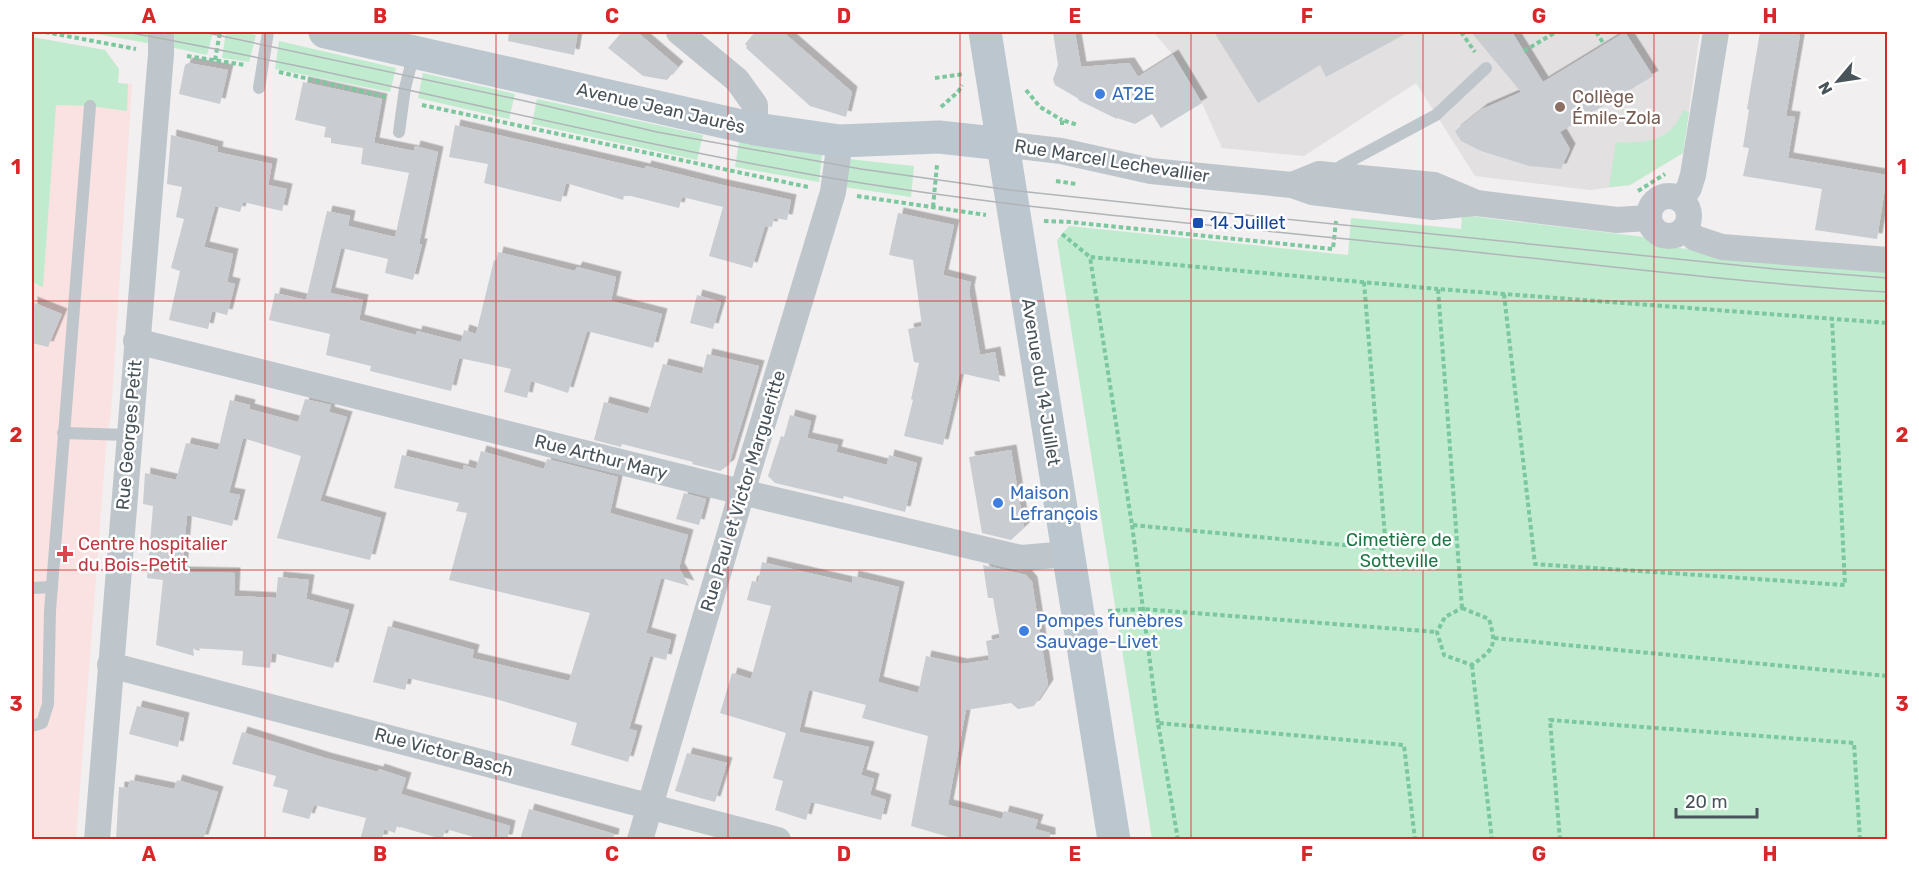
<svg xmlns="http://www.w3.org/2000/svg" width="1919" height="871" viewBox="0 0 1919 871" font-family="Rubik,sans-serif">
  <defs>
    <filter id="shadow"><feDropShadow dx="5.5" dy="-5.5" stdDeviation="0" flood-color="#0004"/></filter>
  </defs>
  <rect width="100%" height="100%" fill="#f1efef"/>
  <!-- education -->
  <path fill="#e2e0e0" d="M1145 32H1700L1683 153 1630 185 1590 190 1475 176 1416 83 1304 156 1222 148 1202 103 1173 55 1155 34Z"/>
  <!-- medical -->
  <path fill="#f9e2e1" d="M32 37 105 50 119 69 118 83 132 84 111 414 107 434 76 839H32Z"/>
  <!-- green -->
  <g fill="#c0ebcf">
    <path d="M85 32H154L153 44Z"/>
    <path d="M174 32H213L207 55 170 47Z"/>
    <path d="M226 32H242L256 35 249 62 222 58Z"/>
    <path d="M32 37 105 50 119 69 118 83 128 84 127 111 90 106 56 105 43 287 32 282Z"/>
    <path d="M279 41 396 68 390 92 275 69Z"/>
    <path d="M423 73 515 94 509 119 418 98Z"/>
    <path d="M537 99 703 135 697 160 532 124Z"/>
    <path d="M1683 110 1689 112 1683 153 1630 185 1609 187 1616 142C1646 143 1671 142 1683 110Z"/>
    <path d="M739 142 822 154 819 182 735 167Z"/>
    <path d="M848 159 914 166 911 197 844 187Z"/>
    <path d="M1462 215 1645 237 1659 246 1847 265 1887 266V839H1152L1057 240 1069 226 1348 255 1351 218 1461 229Z"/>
  </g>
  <!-- building -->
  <g fill="#c9ccd1" filter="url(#shadow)">
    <path d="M509 32H578L574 55 508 41Z"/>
    <path d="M622 32H637L678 67 667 80 643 76 608 48Z"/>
    <path d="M755 32H783L852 92 846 117 810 106 746 48 747 46 745 44Z"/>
    <path d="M1053 32H1075L1081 67 1129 63 1138 77 1173 55 1202 103 1161 128 1152 114 1135 124 1117 118V119L1078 100 1079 99 1055 85 1053 79 1058 65Z"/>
    <path d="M1214 32H1409L1326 77 1320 65 1258 103Z"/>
    <path d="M1471 32H1512L1543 82 1625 32 1653 76 1560 132 1570 149 1561 169 1529 166 1481 151 1461 141 1455 131 1482 109 1521 92Z"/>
    <path d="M1760 32 1800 35 1786 116 1795 117 1788 158 1887 175 1877 239 1815 230 1822 189 1743 176 1749 148 1743 147 1749 110 1747 109Z"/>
    <path d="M188 63 228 70 220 104 179 94 185 65Z"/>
    <path d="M303 82 382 99 374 143 414 151 415 146 438 152 419 244H422L413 280 385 273 388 259 341 248 330 293 363 300 359 320 416 335 417 331 461 342 464 330 476 334 494 260 496 261 498 252 575 271 577 267 616 277 611 301 662 314 653 348 587 331 568 393 531 381 527 398 504 392 511 369 459 358 451 391 370 371 371 366 326 355 330 334 269 320 275 293 306 300 327 211 350 216 348 226 395 237 409 173 361 164 363 148 331 143V138L324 137 326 127 295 120Z"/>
    <path d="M455 125 645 169 646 166 718 184 791 200 787 220 774 218 772 227 765 226 752 268 709 256 723 207 682 197 679 208 631 196H624L623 200 566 183 561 202 484 183 488 164 449 157Z"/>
    <path d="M171 135 218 147 217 152 272 164 268 185 287 189 282 211 243 202 240 212 215 206 204 247 233 254 227 282 235 284 227 315 212 311 208 329 169 320 180 271 171 268 184 219 176 217 182 187 167 184Z"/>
    <path d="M898 213 954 225 943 275 971 282 969 291 980 355 995 352 1000 382 960 373 943 445 904 436 913 400 911 399 919 363 914 362 908 329 922 326 913 260 889 255Z"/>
    <path d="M697 295 721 302 713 329 690 323Z"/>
    <path d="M32 302 62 314 48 347 32 343Z"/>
    <path d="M707 354 759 366 729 465 720 471 692 464 693 462 622 444 621 447 594 440 604 402 648 414 663 364 702 374Z"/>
    <path d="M305 399 331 405 329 412 347 417 320 501 381 518 370 560 277 538 301 456 243 438 229 493 240 495 232 526 187 515 182 572 235 573 234 596 276 598 278 577 309 580 306 599 349 610 333 668 272 653 270 668 242 665 243 651 193 648 194 656 156 645 163 580 147 578 153 506 143 504 145 473 176 480 186 443 218 450 230 400 250 405 249 409 298 422Z"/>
    <path d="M790 415 811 421 807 438 838 445 836 452 887 465 889 455 917 463 905 512 844 496 843 499 775 483 768 476 781 436 784 437Z"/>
    <path d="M1011 450 1024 528 1011 540 982 533 969 457Z"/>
    <path d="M481 451 544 469 547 459 618 477 610 513 688 535 679 568 689 586 661 578 646 633 671 640 666 660 650 656 629 729 637 731 628 762 571 745 577 723 496 699 408 678 405 690 373 682 388 626 474 650 472 658 569 681 590 613 449 580 467 513 456 511 459 503 394 488 402 455 463 470 464 465 476 469Z"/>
    <path d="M684 493 706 499 699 525 676 519Z"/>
    <path d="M762 562 852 583 853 576 899 587 878 682 918 693 926 656 962 664 989 660 986 641 1000 638 993 598H988L983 565 1026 575 1032 582 1048 685 1034 706 1018 709 1011 703 966 710 948 805 1002 819 1004 811 1038 820 1035 829 1050 833V840H959L911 826 928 736 862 718 866 705 809 690 799 732 869 747 861 775 874 779 870 795 886 800 881 820 811 802 806 820 775 810 783 781 773 778 786 733 720 713 732 673 751 679 771 606 747 600 752 581 758 582Z"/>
    <path d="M137 706 184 718 178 747 129 734Z"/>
    <path d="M242 732 325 758 378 772 379 769 406 778 401 794 510 826 507 840H484L446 829 442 839 397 826 395 833 384 829 382 840H360L366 818 314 805 309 819 282 812 288 790 273 786 276 776 232 764Z"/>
    <path d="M687 753 727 763 715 802 675 791Z"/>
    <path d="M130 780 174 789 177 780 218 792 203 840H116L119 787 128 788Z"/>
    <path d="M529 809 614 834 613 840H520Z"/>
  </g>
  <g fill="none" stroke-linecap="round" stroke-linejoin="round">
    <!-- path -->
    <g stroke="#7bc79e" stroke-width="4" stroke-dasharray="4.5 3" stroke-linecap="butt">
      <path d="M45 32 136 49"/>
      <path d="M1461 32 1475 52"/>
      <path d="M1596 32 1604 44"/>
      <path d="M1524 51 1556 32"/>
      <path d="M187 56 245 65"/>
      <path d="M215 60 220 32"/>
      <path d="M279 72 386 97"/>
      <path d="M935 78 964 74"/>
      <path d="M1026 90 1040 107 1062 120"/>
      <path d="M422 105 808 187"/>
      <path d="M941 107 958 92 962 85"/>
      <path d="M1062 125V120L1078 125"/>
      <path d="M1056 181 1076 184"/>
      <path d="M1638 191 1665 174"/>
      <path d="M857 196 986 215"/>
      <path d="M933 207 937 165"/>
      <path d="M1044 221 1070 222 1333 249 1336 221"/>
      <path d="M1062 234 1090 257"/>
      <path d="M1364 282 1386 549 1132 525 1090 257 1438 289"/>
      <path d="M1504 294 1535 564 1845 585 1832 319"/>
      <path d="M1132 525 1158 723"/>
      <path d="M1462 608 1438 289 1888 323"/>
      <path d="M1462 608 1489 619C1497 646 1494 649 1472 665L1444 655 1437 632 1445 617Z"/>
      <path d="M1108 611 1142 609 1437 632"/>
      <path d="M1494 638 1888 676"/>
      <path d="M1472 665 1492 840"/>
      <path d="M1178 840 1158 723 1404 745 1415 840"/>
      <path d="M1560 840 1550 720 1854 743 1860 840"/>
    </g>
    <!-- lane -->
    <g stroke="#bec6cc" stroke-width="12">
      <path d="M259 88 268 32"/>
      <path d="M399 132 405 88 414 53"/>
      <path d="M1341 166 1436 115 1486 68"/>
      <path d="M63 433 129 435"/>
      <path d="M32 588 52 587"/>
      <path d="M32 726 42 723 48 704 50 611 90 106"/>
    </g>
    <!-- street -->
    <g stroke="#bec6cc" stroke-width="26">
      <path d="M679 32 737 80 755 105V129"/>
      <path d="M1003 144 1061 151 1151 171 1292 185 1312 192 1433 207 1476 203 1617 220 1648 218"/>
      <path d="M1292 185 1319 174 1434 185 1472 201"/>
      <circle cx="1669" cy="216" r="20"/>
      <path d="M1681 200 1689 188 1693 175 1716 32"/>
      <path d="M1685 229 1695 238 1722 247 1888 260"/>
      <path d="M136 341 729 489 1021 558 1068 554"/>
      <path d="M110 665 778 840"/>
      <path d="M97 840 161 54V32"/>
      <path d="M640 840 742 492 833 192 840 141"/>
    </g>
    <!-- secondary -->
    <g stroke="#bcc6cf" stroke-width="33">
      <path d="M325 32 755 129 840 141 939 137 1003 144"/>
      <path d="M985 32 1114 840"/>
    </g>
    <!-- tram -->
    <g stroke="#b1b4b8" stroke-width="1.5">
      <path d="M126 32C358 74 586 135 819 176 1010 209 1204 224 1397 244 1560 260 1724 282 1888 292"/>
      <path d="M203 32 525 101 657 132 861 169 1010 190 1197 210 1775 269 1888 278"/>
    </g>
  </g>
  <!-- grid -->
  <path fill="none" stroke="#d62828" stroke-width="1.5" stroke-opacity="0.55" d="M265 32V840M496 32V840M728 32V840M960 32V840M1191 32V840M1423 32V840M1654 32V840M32 301H1888M32 570H1888"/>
  <!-- markers -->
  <g fill="#3f7fe0" stroke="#fff" stroke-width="2">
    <circle cx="1100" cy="94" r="6"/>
    <circle cx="998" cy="503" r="6"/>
    <circle cx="1024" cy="631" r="6"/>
  </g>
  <circle fill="#8d6e63" stroke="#fff" stroke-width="2" cx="1560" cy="107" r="6"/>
  <rect fill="#1a4fb4" stroke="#fff" stroke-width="2" x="1192" y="217" width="12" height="12" rx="3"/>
  <path fill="#e0444e" stroke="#fff" stroke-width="2" d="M62 545h6v6h6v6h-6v6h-6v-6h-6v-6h6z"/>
  <g text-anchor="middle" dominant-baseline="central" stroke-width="5" stroke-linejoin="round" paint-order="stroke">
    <!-- shop labels -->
    <g font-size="18" fill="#366cbe" stroke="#fff" text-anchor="start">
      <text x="1112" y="94">AT2E</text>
      <text x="1010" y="493">Maison<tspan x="1010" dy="21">Lefrançois</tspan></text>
      <text x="1036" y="621">Pompes funèbres<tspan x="1036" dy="21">Sauvage-Livet</tspan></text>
    </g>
    <!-- education labels -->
    <g font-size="18" fill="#785e54" stroke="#fff" text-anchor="start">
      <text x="1572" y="97">Collège<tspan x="1572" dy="21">Émile-Zola</tspan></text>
    </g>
    <!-- street labels -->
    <g font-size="18" fill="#48535a" stroke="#fff">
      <text transform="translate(661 108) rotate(13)">Avenue Jean Jaurès</text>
      <text transform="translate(1112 161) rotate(9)">Rue Marcel Lechevallier</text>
      <text transform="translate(1041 382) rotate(81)">Avenue du 14 Juillet</text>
      <text transform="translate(129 435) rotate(-85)">Rue Georges Petit</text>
      <text transform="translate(601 457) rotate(14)">Rue Arthur Mary</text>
      <text transform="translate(743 491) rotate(-73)">Rue Paul et Victor Margueritte</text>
      <text transform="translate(444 752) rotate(15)">Rue Victor Basch</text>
    </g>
    <!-- transit labels -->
    <g font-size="18" fill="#164399" stroke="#fff" text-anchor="start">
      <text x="1210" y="223">14 Juillet</text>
    </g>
    <!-- park labels -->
    <g font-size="18" fill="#1e7646" stroke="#fff">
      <text x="1399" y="540">Cimetière de<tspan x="1399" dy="21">Sotteville</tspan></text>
    </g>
    <!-- health labels -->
    <g font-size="18" fill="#be3a42" stroke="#fff" text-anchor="start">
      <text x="78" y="544">Centre hospitalier<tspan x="78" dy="21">du Bois-Petit</tspan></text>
    </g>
  </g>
  <!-- border -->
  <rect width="1919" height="871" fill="none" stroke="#ffffff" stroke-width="66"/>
  <!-- north arrow -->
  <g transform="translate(1838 81) rotate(241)" stroke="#ffffff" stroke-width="4.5" paint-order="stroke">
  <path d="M0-4.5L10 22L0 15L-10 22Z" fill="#48535a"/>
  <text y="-9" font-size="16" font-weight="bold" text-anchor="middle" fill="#48535a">N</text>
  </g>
  <!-- scale -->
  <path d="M1676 808v9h81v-9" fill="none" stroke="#48535a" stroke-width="3"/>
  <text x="1685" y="808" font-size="18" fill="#48535a" stroke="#ffffff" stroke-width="4.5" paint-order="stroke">20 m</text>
  <rect x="33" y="33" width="1853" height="805" fill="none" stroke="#d62828" stroke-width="2"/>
  <g font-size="20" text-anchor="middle" font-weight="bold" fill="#d62828">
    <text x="149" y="23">A</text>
    <text x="380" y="23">B</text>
    <text x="612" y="23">C</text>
    <text x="844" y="23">D</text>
    <text x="1075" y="23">E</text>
    <text x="1307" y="23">F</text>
    <text x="1539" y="23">G</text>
    <text x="1770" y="23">H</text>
    <text x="16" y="174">1</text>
    <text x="1902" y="174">1</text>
    <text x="16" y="442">2</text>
    <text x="1902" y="442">2</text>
    <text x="16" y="711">3</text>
    <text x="1902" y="711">3</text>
    <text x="149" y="861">A</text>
    <text x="380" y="861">B</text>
    <text x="612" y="861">C</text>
    <text x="844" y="861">D</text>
    <text x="1075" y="861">E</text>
    <text x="1307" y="861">F</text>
    <text x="1539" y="861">G</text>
    <text x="1770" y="861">H</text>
  </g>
</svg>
